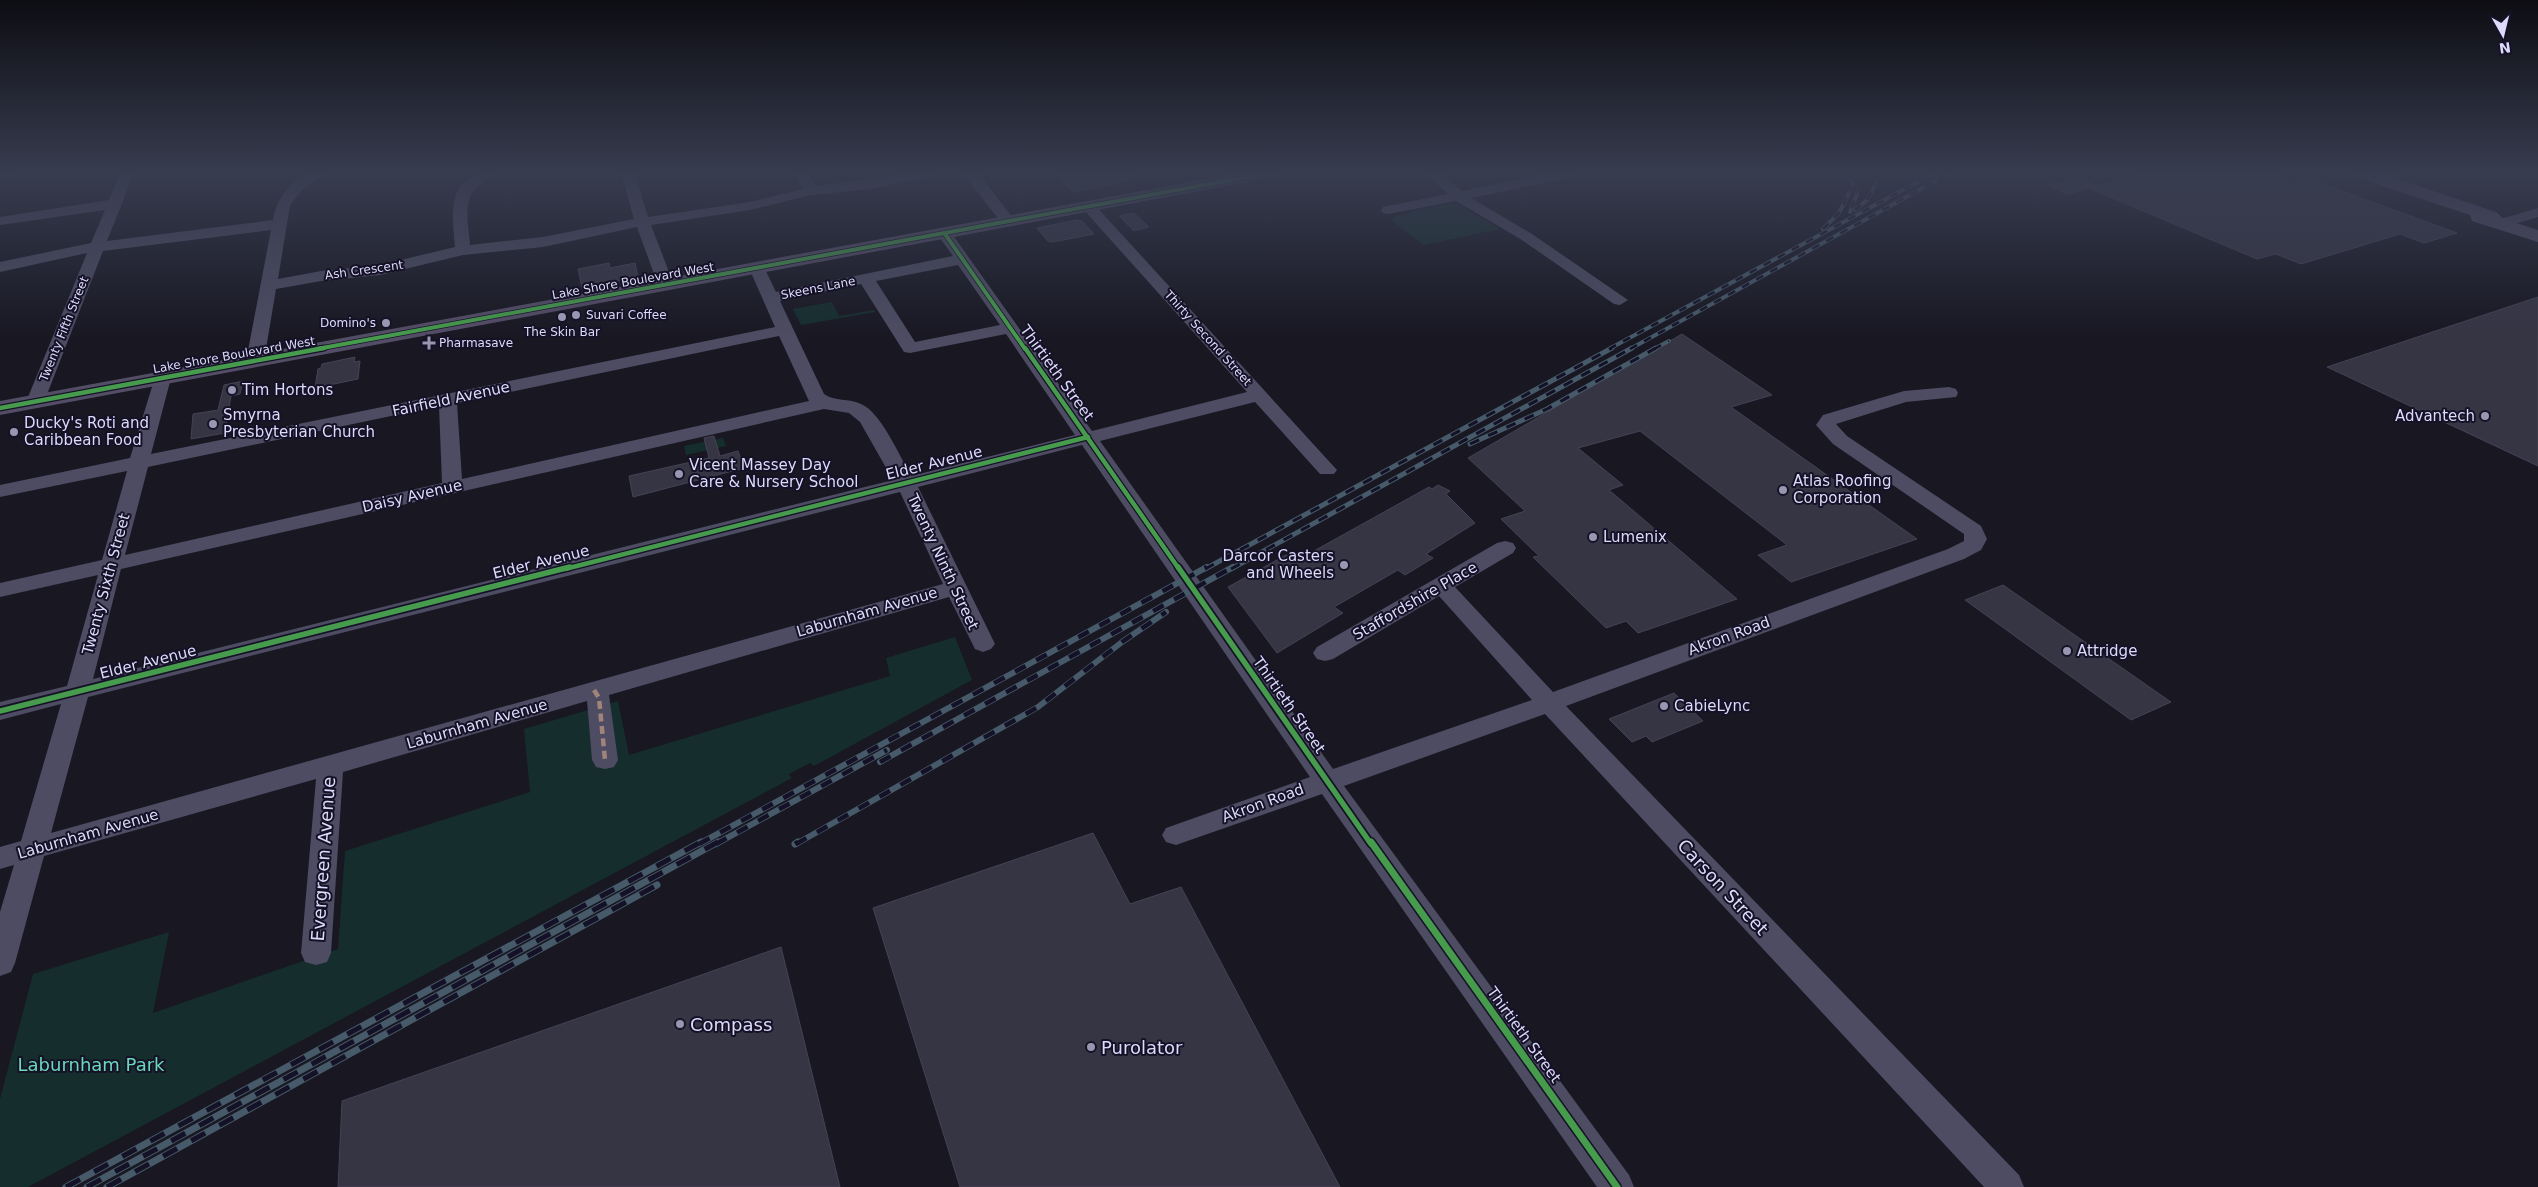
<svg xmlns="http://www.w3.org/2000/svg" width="2538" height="1187" viewBox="0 0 2538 1187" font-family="'DejaVu Sans',sans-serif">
  <rect width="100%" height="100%" fill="#181722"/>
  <!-- green -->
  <g fill="#152d2d">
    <path d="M1452 203 1461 206 1500 229 1424 245 1392 221 1394 217 1413 212 1412 211Z"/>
    <path d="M832 302 839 316 874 310 875 312 801 325 793 309Z"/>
    <path d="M723 438 726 446 686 455 684 446Z"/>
    <path d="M955 637 972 680 814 766 810 763 789 774 792 778 28 1187H0V1099L33 974 169 932 153 1013 338 949 345 851 530 792 524 729 618 701 629 755 890 676 886 658Z"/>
  </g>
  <!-- building -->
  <g fill="#363544" stroke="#454255">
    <path d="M1056 173H1083L1086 177 1106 173H1134L1135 179 1073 192Z"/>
    <path d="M2148 173H2270L2293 182 2307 178 2457 233 2424 243 2400 234 2301 264 2276 254 2257 259 2089 188 2068 194 2048 185 2078 178 2097 186Z"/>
    <path d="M1134 213 1149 227 1134 231 1119 216Z"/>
    <path d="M1077 220 1082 221 1094 234 1053 242 1048 241 1037 228Z"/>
    <path d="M609 263 610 268 635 263 638 277 582 288 578 269Z"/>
    <path d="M2538 297V466L2327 367Z"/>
    <path d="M1682 334 1772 395 1731 407 1917 539 1791 582 1758 555 1787 545 1640 431 1578 448 1623 485 1609 490 1737 599 1638 633 1626 621 1606 628 1533 557 1539 556 1501 519 1525 511 1468 458Z"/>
    <path d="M355 357 354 362 360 361 358 379 315 388 318 369 321 368 322 364Z"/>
    <path d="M243 381 240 394 231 396 225 433 191 439 193 414 218 410 224 385Z"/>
    <path d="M714 436 720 456 738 451 744 468 633 497 629 476 709 458 704 438Z"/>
    <path d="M1438 485 1450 491 1446 494 1475 523 1426 554 1433 558 1405 575 1398 570 1334 607 1343 613 1277 653 1228 587 1286 555 1296 561 1429 487 1432 489Z"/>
    <path d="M2003 585 2171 702 2131 720 1965 600Z"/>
    <path d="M1674 693 1703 721 1652 742 1646 736 1632 742 1609 719Z"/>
    <path d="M1093 833 1130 904 1181 887 1340 1187H960L873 908Z"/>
    <path d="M781 947 840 1187H338L342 1101Z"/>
  </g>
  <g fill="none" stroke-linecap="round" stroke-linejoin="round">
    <!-- minor -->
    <g fill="#4d4c62" fill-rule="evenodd">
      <path d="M0 173H16L14 176 0 178Z"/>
      <path d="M120 173H134L107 241 273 220C276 202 290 177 310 173 315 172 321 173 326 173L302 190 290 205 278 279 321 271 380 265 455 247C452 211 446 173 495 173 490 179 482 182 476 188 462 202 469 227 470 245L543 237 634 219 621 173H635L648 217 750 202 803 189 794 173H808L815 186C856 182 897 173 938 173L931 177 869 189 811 195 750 210 651 225 674 285 666 290 658 285 637 227 543 247 463 255 380 275 321 281 276 289 264 361 261 365H249L246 361 271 230 103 251 44 402 42 406H28L26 402 87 253 0 272V262L91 243 105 210 0 225V217L109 200Z"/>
      <path d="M963 173H978L1016 222 1013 225H1003Z"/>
      <path d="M1425 173H1441L1462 191 1550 173H1580L1573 177 1471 198 1532 234 1628 300 1620 305 1614 304 1522 240 1456 201 1388 214 1383 213 1381 210 1383 207 1448 194Z"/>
      <path d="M2376 173H2399L2381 181H2371L2369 178Z"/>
      <path d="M1089 203 1094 204 1337 470 1334 474H1320L1255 402 1100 441 1333 769 1532 700 1439 596 1333 659 1325 661 1317 659 1313 653 1317 647 1497 543 1505 541 1513 543 1516 548 1513 553 1455 587 1553 692 1948 549 1964 541V534L1833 444 1816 425 1823 415 1904 391 1949 387 1956 389 1958 393 1956 397 1906 402 1836 424 1847 436 1981 526 1987 539 1981 550 1964 559 1566 706 2019 1175 2024 1187H1984L1545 714 1344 786 1629 1175 1634 1187H1597L1322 794 1176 845 1166 842 1162 835 1166 828 1310 777 1082 445 918 487 995 644 991 649 983 652 975 649 949 597 609 695 618 760 614 767 605 769 596 767 592 760 587 701 343 772 331 953 327 962 316 965 305 962 301 953 316 779 44 856 15 963 11 972 0 976V912L14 865 0 869V847L21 841 61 704 0 720V702L67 686 98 575 0 597V583L102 560 127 471 0 497V485L130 458 156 374H168L171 378 151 454 775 327 749 268 751 265H763L776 292 953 256 937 234 945 229 950 231 1092 431 1247 392 1084 210 1082 207ZM958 265 1000 325 915 342 876 281ZM861 284 904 352 910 353 1006 334 1075 435 911 476C900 457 881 412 861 404 849 398 835 402 824 394L780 301ZM779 336 809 401 462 479 457 403ZM439 406 442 483 125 555 148 467ZM824 409 849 413 860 422 893 480 93 679 121 569ZM900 492 943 584 51 833 88 697Z"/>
      <path d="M2538 208V217L2502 228 2494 223 2497 220Z"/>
    </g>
    <!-- major -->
    <g fill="#544d66" fill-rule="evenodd">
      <path d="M1239 173H1277L1269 178 0 415V401Z"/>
      <path d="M2354 173H2380L2496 212 2504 219 2538 230V242L2472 221 2470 215 2356 177Z"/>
    </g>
    <!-- tram -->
    <path stroke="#465a69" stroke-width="1" d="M0 409 1273 173"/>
    <defs>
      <g id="rail-far3">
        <path d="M1844 173 1852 182 1857 194 1850 212"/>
        <path d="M1855 210 1867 200 1876 184"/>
        <path d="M1823 229 1839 213 1849 193"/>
        <path d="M1609 349 1934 173"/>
        <path d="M1630 349 1950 173"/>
        <path d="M1654 349 1669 341"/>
      </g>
      <g id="rail-far2">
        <path d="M1470 444 1547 409 1656 348"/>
        <path d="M1205 569 1612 348"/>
        <path d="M1231 569 1632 348"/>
      </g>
      <g id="rail-far1">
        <path d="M880 762 1233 567"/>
        <path d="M699 844 1207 567"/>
        <path d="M716 844 887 750"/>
        <path d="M796 844 1038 707 1122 642 1166 612"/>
      </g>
      <g id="rail">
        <path d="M795 844 798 842"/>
        <path d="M66 1187 701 842"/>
        <path d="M87 1187 718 842"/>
        <path d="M107 1187 657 885"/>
      </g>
    </defs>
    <!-- rail-far3 casing -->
    <use href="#rail-far3" stroke="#465a69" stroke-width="4"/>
    <!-- rail-far2 casing -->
    <use href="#rail-far2" stroke="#465a69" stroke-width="5"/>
    <!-- rail-far1 casing -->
    <use href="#rail-far1" stroke="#465a69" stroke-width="6"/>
    <!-- rail casing -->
    <use href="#rail" stroke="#465a69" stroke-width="7"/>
    <!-- rail-far3 -->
    <use href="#rail-far3" stroke="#151227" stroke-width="2.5" stroke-dasharray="8" stroke-linecap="butt"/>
    <!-- rail-far2 -->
    <use href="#rail-far2" stroke="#151227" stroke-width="3" stroke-dasharray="10" stroke-linecap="butt"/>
    <!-- rail-far1 -->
    <use href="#rail-far1" stroke="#151227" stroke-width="4.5" stroke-dasharray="12" stroke-linecap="butt"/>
    <!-- rail -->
    <use href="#rail" stroke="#151227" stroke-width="5" stroke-dasharray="16" stroke-linecap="butt"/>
    <!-- quiet -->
    <path stroke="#a18479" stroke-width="4.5" stroke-dasharray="8 4.5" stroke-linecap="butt" d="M594 690 599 698 605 760"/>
    <defs>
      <g id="cycleway-far3">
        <path d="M945 234 1025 349"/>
        <path d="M317 349 1269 173"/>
      </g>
      <g id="cycleway-far2">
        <path d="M1025 348 1179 569"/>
        <path d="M0 408 324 348"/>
        <path d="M565 569 1088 437"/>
      </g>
      <g id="cycleway-far1">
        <path d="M1178 567 1371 844"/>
        <path d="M0 711 570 567"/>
      </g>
      <path id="cycleway" d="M1371 842 1617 1187"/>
    </defs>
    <!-- cycleway-far3 casing -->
    <use href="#cycleway-far3" stroke="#151227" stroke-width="5.5"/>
    <!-- cycleway-far2 casing -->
    <use href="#cycleway-far2" stroke="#151227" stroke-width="7"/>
    <!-- cycleway-far1 casing -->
    <use href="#cycleway-far1" stroke="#151227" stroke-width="9"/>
    <!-- cycleway casing -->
    <use href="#cycleway" stroke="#151227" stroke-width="10"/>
    <!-- cycleway-far3 -->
    <use href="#cycleway-far3" stroke="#469c4c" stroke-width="4"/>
    <!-- cycleway-far2 -->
    <use href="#cycleway-far2" stroke="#469c4c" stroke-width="4.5"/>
    <!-- cycleway-far1 -->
    <use href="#cycleway-far1" stroke="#469c4c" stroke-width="5.5"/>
    <!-- cycleway -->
    <use href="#cycleway" stroke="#469c4c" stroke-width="7"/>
  </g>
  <!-- sky -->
  <linearGradient id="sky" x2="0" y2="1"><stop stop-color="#0d0d13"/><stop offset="0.51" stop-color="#373c4f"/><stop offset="1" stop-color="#373c4f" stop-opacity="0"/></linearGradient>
  <rect width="2538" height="339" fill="url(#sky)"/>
  <!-- markers -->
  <g fill="#9896b0" stroke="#151227" stroke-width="2">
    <circle cx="576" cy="315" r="5"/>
    <circle cx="562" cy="317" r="5"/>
    <circle cx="386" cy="323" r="5"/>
    <path d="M426.5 335.5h5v5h5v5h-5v5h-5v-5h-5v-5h5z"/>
    <circle cx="232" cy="390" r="5"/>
    <circle cx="2485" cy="416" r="5"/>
    <circle cx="213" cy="424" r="5"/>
    <circle cx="14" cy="432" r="5"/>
    <circle cx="679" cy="474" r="5"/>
    <circle cx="1783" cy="490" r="5"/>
    <circle cx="1593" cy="537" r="5"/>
    <circle cx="1344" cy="565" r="5"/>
    <circle cx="2067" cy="651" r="5"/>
    <circle cx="1664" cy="706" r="5"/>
    <circle cx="680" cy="1024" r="5"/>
    <circle cx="1091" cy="1047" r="5"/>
  </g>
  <g text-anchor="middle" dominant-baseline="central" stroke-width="4" stroke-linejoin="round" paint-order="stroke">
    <!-- far-street labels -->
    <g font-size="12" fill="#dddafc" stroke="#151227">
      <text transform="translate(364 270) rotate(-8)">Ash Crescent</text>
      <text transform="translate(633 281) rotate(-10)">Lake Shore Boulevard West</text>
      <text transform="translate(818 288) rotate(-11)">Skeens Lane</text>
      <text transform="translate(64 329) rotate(-68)">Twenty Fifth Street</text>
      <text transform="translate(1208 338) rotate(48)">Thirty Second Street</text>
      <text transform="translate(234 355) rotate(-10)">Lake Shore Boulevard West</text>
    </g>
    <!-- far-poi labels -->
    <g font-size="12" fill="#dddafc" stroke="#151227" text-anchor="start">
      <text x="586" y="315">Suvari Coffee</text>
      <text x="376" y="323" text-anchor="end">Domino's</text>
      <text x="562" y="332" text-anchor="middle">The Skin Bar</text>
      <text x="439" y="343">Pharmasave</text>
    </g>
    <!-- street labels -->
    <g font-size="15" fill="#dddafc" stroke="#151227">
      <text transform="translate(1057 373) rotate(54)">Thirtieth Street</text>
      <text transform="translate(451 399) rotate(-12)">Fairfield Avenue</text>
      <text transform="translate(934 463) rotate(-14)">Elder Avenue</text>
      <text transform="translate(412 496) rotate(-13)">Daisy Avenue</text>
      <text transform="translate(541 562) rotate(-14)">Elder Avenue</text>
      <text transform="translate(943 562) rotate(65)">Twenty Ninth Street</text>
      <text transform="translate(106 584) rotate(-75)">Twenty Sixth Street</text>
      <text transform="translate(1415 601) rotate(-30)">Staffordshire Place</text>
      <text transform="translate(867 612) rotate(-16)">Laburnham Avenue</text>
      <text transform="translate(1729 636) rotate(-20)">Akron Road</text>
      <text transform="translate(148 662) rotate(-14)">Elder Avenue</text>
      <text transform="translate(1289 705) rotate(55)">Thirtieth Street</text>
      <text transform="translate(477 724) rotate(-16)">Laburnham Avenue</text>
      <text transform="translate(1263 803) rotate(-20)">Akron Road</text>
      <text transform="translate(88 834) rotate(-16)">Laburnham Avenue</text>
      <text transform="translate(1524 1035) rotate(54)">Thirtieth Street</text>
    </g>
    <!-- poi labels -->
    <g font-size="15" fill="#dddafc" stroke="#151227" text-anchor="start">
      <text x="242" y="390">Tim Hortons</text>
      <text x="223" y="415">Smyrna<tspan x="223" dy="17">Presbyterian Church</tspan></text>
      <text x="2475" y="416" text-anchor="end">Advantech</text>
      <text x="24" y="423">Ducky's Roti and<tspan x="24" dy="17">Caribbean Food</tspan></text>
      <text x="689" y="465">Vicent Massey Day<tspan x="689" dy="17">Care &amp; Nursery School</tspan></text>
      <text x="1793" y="481">Atlas Roofing<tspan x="1793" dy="17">Corporation</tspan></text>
      <text x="1603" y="537">Lumenix</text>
      <text x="1334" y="556" text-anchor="end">Darcor Casters<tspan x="1334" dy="17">and Wheels</tspan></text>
      <text x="2077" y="651">Attridge</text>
      <text x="1674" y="706">CabieLync</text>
    </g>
    <!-- near-street labels -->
    <g font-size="18" fill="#dddafc" stroke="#151227">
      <text transform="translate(323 859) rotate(-86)">Evergreen Avenue</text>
      <text transform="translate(1723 887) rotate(47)">Carson Street</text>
    </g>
    <!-- near-poi labels -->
    <g font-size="18" fill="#dddafc" stroke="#151227" text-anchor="start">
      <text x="690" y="1024">Compass</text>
      <text x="1101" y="1047">Purolator</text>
    </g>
    <!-- near-park labels -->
    <g font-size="18" fill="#6ad8ba" stroke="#151227">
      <text x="91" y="1064">Laburnham Park</text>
    </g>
  </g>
  <!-- north arrow -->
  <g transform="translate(2503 35) rotate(172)" stroke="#151227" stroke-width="4" paint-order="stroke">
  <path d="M0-4L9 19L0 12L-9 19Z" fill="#dddafc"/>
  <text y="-8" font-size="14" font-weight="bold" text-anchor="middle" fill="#dddafc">N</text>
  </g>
</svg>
